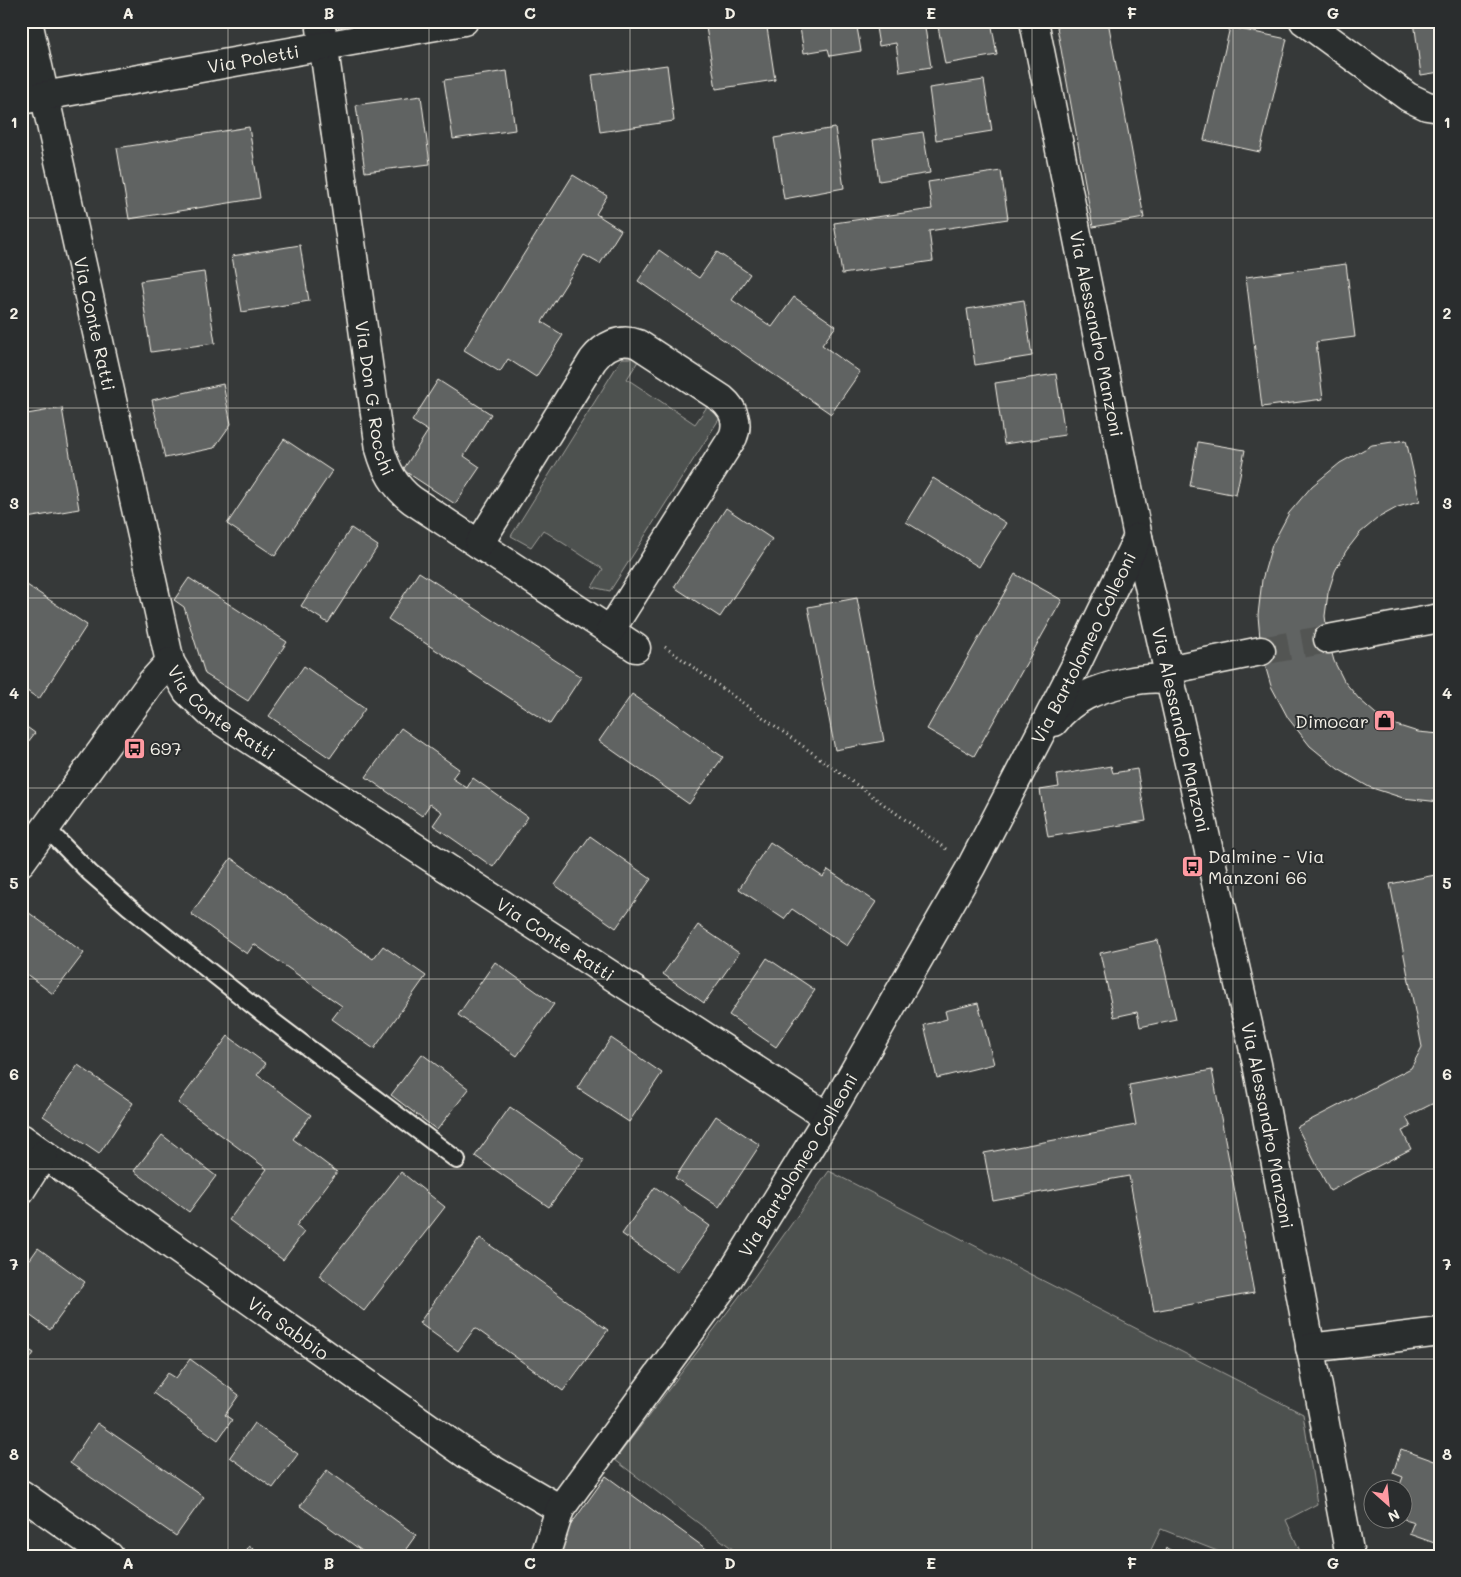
<svg xmlns="http://www.w3.org/2000/svg" width="1461" height="1577" viewBox="0 0 1461 1577" font-family="Mali,sans-serif">
  <rect width="100%" height="100%" fill="#363939"/>
  <filter id="ink" filterUnits="userSpaceOnUse"><feTurbulence type="fractalNoise" baseFrequency=".02" numOctaves="2"/><feDisplacementMap in="SourceGraphic" scale="10" xChannelSelector="R" yChannelSelector="G"/><feConvolveMatrix kernelMatrix="1 2 1 2 8 2 1 2 1" color-interpolation-filters="sRGB"/></filter>
  <g filter="url(#ink)">
    <!-- green -->
    <g fill="#4e514f" stroke="#a1a19c">
      <path d="M622 358H640L627 379 695 424 709 404 723 413 610 591 592 587 603 569 543 530 531 547 511 536Z"/>
      <path d="M829 1171 1303 1414 1317 1504 1286 1520 1300 1551 1290 1556H1230L1161 1529 1148 1556H742L615 1460 754 1277Z"/>
    </g>
    <!-- building -->
    <g fill="#616362" stroke="#f4f1e8">
      <path d="M104 21H121L108 29Z"/>
      <path d="M705 21H766L775 80 716 89Z"/>
      <path d="M799 21H856L861 51 830 56 828 49 804 53Z"/>
      <path d="M875 21H924L931 67 900 72 896 43 879 46Z"/>
      <path d="M937 21H991L997 55 945 64Z"/>
      <path d="M1088 21H1108L1144 218 1093 227 1057 27Z"/>
      <path d="M1414 21H1440V72L1421 75Z"/>
      <path d="M1230 27 1287 39 1260 152 1204 140Z"/>
      <path d="M667 65 674 121 600 132 592 75Z"/>
      <path d="M507 71 515 130 453 139 444 80Z"/>
      <path d="M984 80 992 131 936 140 929 88Z"/>
      <path d="M421 96 430 164 365 172 356 105Z"/>
      <path d="M249 127 260 198 129 219 117 148Z"/>
      <path d="M835 128 844 188 784 199 774 138Z"/>
      <path d="M923 132 930 173 879 181 873 140Z"/>
      <path d="M1001 171 1008 219 929 231 933 261 842 274 834 223 932 209 928 182Z"/>
      <path d="M573 175 607 196 596 214 621 230 600 264 584 255 542 322 563 335 536 377 508 359 500 372 464 350Z"/>
      <path d="M300 245 309 301 242 312 232 256Z"/>
      <path d="M659 250 699 278 717 252 750 274 732 300 772 327 794 297 836 326 822 345 860 372 831 414 638 281Z"/>
      <path d="M1346 264 1355 337 1316 342 1323 399 1262 407 1246 277Z"/>
      <path d="M204 272 215 343 151 352 140 281Z"/>
      <path d="M1024 300 1032 356 975 365 967 309Z"/>
      <path d="M1056 374 1065 435 1004 444 995 383Z"/>
      <path d="M438 380 491 414 464 456 480 467 455 504 403 470 428 431 412 421Z"/>
      <path d="M223 384 231 424 214 448 165 458 152 400Z"/>
      <path d="M62 408 79 509 21 519V415Z"/>
      <path d="M284 439 332 471 275 556 227 524Z"/>
      <path d="M1406 440 1420 501 1398 507 1378 518 1360 533 1346 551 1335 571 1328 593 1325 616 1328 639 1334 661 1344 681 1359 699 1376 714 1396 725 1418 732 1440 734V802L1403 798 1369 787 1338 769 1310 746 1288 718 1271 686 1261 651 1258 615 1262 580 1272 545 1289 513 1312 486 1340 463 1372 445Z"/>
      <path d="M1198 442 1245 450 1236 495 1190 486Z"/>
      <path d="M933 478 1006 523 979 567 906 522Z"/>
      <path d="M726 508 772 539 720 617 674 587Z"/>
      <path d="M351 528 378 546 328 623 301 606Z"/>
      <path d="M419 572 581 677 550 724 388 619Z"/>
      <path d="M1015 574 1062 600 974 756 927 729Z"/>
      <path d="M189 578 287 642 248 701 205 674 184 607 174 600Z"/>
      <path d="M21 581 87 625 39 699 21 687Z"/>
      <path d="M857 598 884 741 835 750 808 607Z"/>
      <path d="M304 666 365 709 330 758 269 716Z"/>
      <path d="M632 694 723 757 689 804 599 741Z"/>
      <path d="M21 723 35 733 21 751Z"/>
      <path d="M401 728 459 769 452 778 467 788 473 778 528 817 493 867 433 825 442 812 430 804 422 816 366 777Z"/>
      <path d="M1111 766 1113 773 1137 769 1146 821 1048 837 1040 790 1059 787 1057 775Z"/>
      <path d="M590 836 651 879 616 928 555 885Z"/>
      <path d="M770 842 823 877 828 870 876 902 847 946 792 909 784 919 739 889Z"/>
      <path d="M231 858 373 959 383 946 426 976 374 1049 332 1019 342 1006 254 944 247 954 191 914Z"/>
      <path d="M1440 874V1100L1406 1117 1411 1127 1402 1131 1411 1149 1330 1191 1297 1127 1411 1068 1422 1047 1390 884Z"/>
      <path d="M21 907 84 953 53 994 21 970Z"/>
      <path d="M698 925 739 953 704 1003 663 974Z"/>
      <path d="M1158 940 1176 1019 1140 1027 1137 1012 1114 1017 1100 953Z"/>
      <path d="M767 958 815 990 776 1047 729 1015Z"/>
      <path d="M495 962 554 1004 517 1056 458 1015Z"/>
      <path d="M978 1003 994 1064 937 1078 924 1025 947 1019 945 1011Z"/>
      <path d="M228 1036 266 1064 257 1075 311 1115 293 1139 337 1172 296 1226 304 1232 283 1260 229 1220 267 1169 178 1103Z"/>
      <path d="M611 1038 662 1073 629 1122 577 1088Z"/>
      <path d="M422 1054 469 1089 437 1130 391 1095Z"/>
      <path d="M78 1065 133 1103 99 1154 43 1116Z"/>
      <path d="M1212 1070 1254 1293 1154 1311 1129 1176 993 1201 984 1153 1136 1125 1129 1085Z"/>
      <path d="M510 1107 584 1159 549 1207 475 1156Z"/>
      <path d="M716 1116 760 1145 719 1207 675 1178Z"/>
      <path d="M162 1135 216 1176 189 1212 134 1171Z"/>
      <path d="M401 1172 445 1207 364 1311 319 1276Z"/>
      <path d="M655 1187 710 1226 677 1272 622 1234Z"/>
      <path d="M480 1238 608 1330 563 1391 475 1328 458 1351 419 1323Z"/>
      <path d="M38 1248 85 1282 50 1330 21 1309V1272Z"/>
      <path d="M21 1345 34 1353 21 1372Z"/>
      <path d="M190 1359 239 1395 225 1415 232 1420 218 1440 153 1393 168 1373 176 1378Z"/>
      <path d="M97 1423 204 1497 176 1536 70 1463Z"/>
      <path d="M254 1423 298 1454 273 1488 230 1457Z"/>
      <path d="M1401 1449 1440 1463V1545L1409 1534 1414 1522 1404 1519V1490H1398L1403 1477 1393 1473Z"/>
      <path d="M327 1470 416 1535 401 1556H369L300 1506Z"/>
      <path d="M606 1476 716 1556H554L559 1541Z"/>
      <path d="M249 1546 263 1556H243Z"/>
      <path d="M1166 1548 1183 1556H1163Z"/>
    </g>
    <g fill="none" stroke-linecap="round" stroke-linejoin="round">
      <!-- minor-tunnel -->
      <path stroke="#525553" stroke-width="28" stroke-dasharray="28 14" stroke-linecap="butt" d="M1261 651 1328 639"/>
      <defs>
        <path id="service" d="M46 828 90 873 129 907 262 1013 457 1160"/>
        <g id="minor">
          <path id="s1" d="M28 21 170 662 187 691 211 714 828 1117"/>
          <path id="s2" d="M320 21 380 449C386 470 394 486 412 500L636 648"/>
          <path id="s3" d="M1034 21 1138 537 1257 1064 1350 1556"/>
          <path d="M1304 21 1408 97 1427 106 1440 108"/>
          <path id="s4" d="M21 100 464 21"/>
          <path d="M479 544 593 360C604 346 620 337 638 344L722 399C734 409 739 423 733 437L610 631"/>
          <path d="M1328 639 1440 618"/>
          <path d="M1167 670 1261 651"/>
          <path d="M1054 722C1073 697 1097 689 1127 682 1141 679 1155 677 1169 680"/>
          <path d="M21 862 151 683 170 662"/>
          <path id="s5" d="M21 1138 469 1456 560 1509"/>
          <path d="M21 1190 44 1154"/>
          <path d="M1310 1348 1440 1332"/>
          <path d="M21 1494 109 1556"/>
          <path id="s6" d="M545 1556 560 1509 725 1284 828 1117 971 867 1078 661 1138 537"/>
        </g>
      </defs>
      <!-- service casing -->
      <use href="#service" stroke="#f4f1e8" stroke-width="20"/>
      <!-- minor casing -->
      <use href="#minor" stroke="#f4f1e8" stroke-width="31"/>
      <!-- path -->
      <path stroke="#f4f1e8" stroke-width="3" stroke-dasharray="1 4" stroke-linecap="butt" d="M665 647 946 849"/>
      <!-- service -->
      <use href="#service" stroke="#2a2d2e" stroke-width="16"/>
      <!-- minor -->
      <use href="#minor" stroke="#2a2d2e" stroke-width="28"/>
    </g>
  </g>
  <!-- grid -->
  <path fill="none" stroke="#f4f1e8" stroke-width="1" stroke-opacity="0.55" d="M228 21V1556M429 21V1556M630 21V1556M831 21V1556M1032 21V1556M1233 21V1556M21 218H1440M21 408H1440M21 598H1440M21 788H1440M21 979H1440M21 1169H1440M21 1359H1440"/>
  <!-- icons -->
  <defs>
    <symbol id="shop-square" viewBox="-11 -11 22 22"><rect x="-9" y="-9" width="18" height="18" rx="4" fill="#ff9aa2" stroke="#2a2d2e"/><path d="M-5-2.5h2.3a2.7 3.5 0 0 1 5.4 0H5L5.5 6h-11ZM-1.5-2.5h3a1.5 2.3 0 0 0-3 0Z" fill="#111"/></symbol>
    <symbol id="bus-square" viewBox="-11 -11 22 22"><rect x="-9" y="-9" width="18" height="18" rx="4" fill="#ff9aa2" stroke="#2a2d2e"/><path d="M-5-6H5V4H4V6H2V4H-2V6H-4V4H-5ZM-3.5-4V0h7V-4ZM-3.5 1.2v1.5H-2V1.2ZM2 1.2v1.5H3.5V1.2Z" fill="#111"/></symbol>
  </defs>
  <g fill-rule="evenodd">
    <use href="#shop-square" x="1372" y="708" width="25" height="25"/>
    <use href="#bus-square" x="122" y="736" width="25" height="25"/>
    <use href="#bus-square" x="1180" y="854" width="25" height="25"/>
  </g>
  <g text-anchor="middle" dominant-baseline="central" stroke-width="4" stroke-linejoin="round" paint-order="stroke">
    <!-- street labels -->
    <g font-size="18" fill="#f4f1e8" stroke="#2a2d2e">
      <text stroke="none"><textPath href="#s4" startOffset="236">Via Poletti</textPath></text>
      <text stroke="none"><textPath href="#s1" startOffset="310">Via Conte Ratti</textPath></text>
      <text stroke="none"><textPath href="#s3" startOffset="319">Via Alessandro Manzoni</textPath></text>
      <text stroke="none"><textPath href="#s2" startOffset="381">Via Don G. Rocchi</textPath></text>
      <text stroke="none"><textPath href="#s6" startOffset="1059">Via Bartolomeo Colleoni</textPath></text>
      <text stroke="none"><textPath href="#s1" startOffset="730">Via Conte Ratti</textPath></text>
      <text stroke="none"><textPath href="#s3" startOffset="724">Via Alessandro Manzoni</textPath></text>
      <text stroke="none"><textPath href="#s1" startOffset="1135">Via Conte Ratti</textPath></text>
      <text stroke="none"><textPath href="#s3" startOffset="1129">Via Alessandro Manzoni</textPath></text>
      <text stroke="none"><textPath href="#s6" startOffset="468">Via Bartolomeo Colleoni</textPath></text>
      <text stroke="none"><textPath href="#s5" startOffset="328">Via Sabbio</textPath></text>
    </g>
    <!-- poi labels -->
    <g font-size="18" fill="#f4f1e8" stroke="#2a2d2e" text-anchor="start">
      <text x="1369" y="721" text-anchor="end">Dimocar</text>
      <text x="150" y="748">697</text>
      <text x="1208" y="856">Dalmine - Via<tspan x="1208" dy="21">Manzoni 66</tspan></text>
    </g>
  </g>
  <!-- margin -->
  <rect width="1461" height="1577" fill="none" stroke="#2a2d2e" stroke-width="55"/>
  <!-- north arrow -->
  <g transform="translate(1388 1504) rotate(153)"><circle r="24" fill="#2a2d2e" stroke="#7b7b78"/>
  <path d="M0-4L9 19L0 12L-9 19Z" fill="#ff9aa2"/>
  <text y="-8" font-size="14" font-weight="bold" text-anchor="middle" fill="#f4f1e8">N</text>
  </g>
  <rect x="28" y="28" width="1406" height="1522" fill="none" stroke="#f4f1e8" stroke-width="2"/>
  <g font-size="16" text-anchor="middle" font-weight="bold" fill="#f4f1e8">
    <text x="128" y="19">A</text>
    <text x="329" y="19">B</text>
    <text x="530" y="19">C</text>
    <text x="730" y="19">D</text>
    <text x="931" y="19">E</text>
    <text x="1132" y="19">F</text>
    <text x="1333" y="19">G</text>
    <text x="14" y="128">1</text>
    <text x="1447" y="128">1</text>
    <text x="14" y="319">2</text>
    <text x="1447" y="319">2</text>
    <text x="14" y="509">3</text>
    <text x="1447" y="509">3</text>
    <text x="14" y="699">4</text>
    <text x="1447" y="699">4</text>
    <text x="14" y="889">5</text>
    <text x="1447" y="889">5</text>
    <text x="14" y="1080">6</text>
    <text x="1447" y="1080">6</text>
    <text x="14" y="1270">7</text>
    <text x="1447" y="1270">7</text>
    <text x="14" y="1460">8</text>
    <text x="1447" y="1460">8</text>
    <text x="128" y="1569">A</text>
    <text x="329" y="1569">B</text>
    <text x="530" y="1569">C</text>
    <text x="730" y="1569">D</text>
    <text x="931" y="1569">E</text>
    <text x="1132" y="1569">F</text>
    <text x="1333" y="1569">G</text>
  </g>
</svg>
